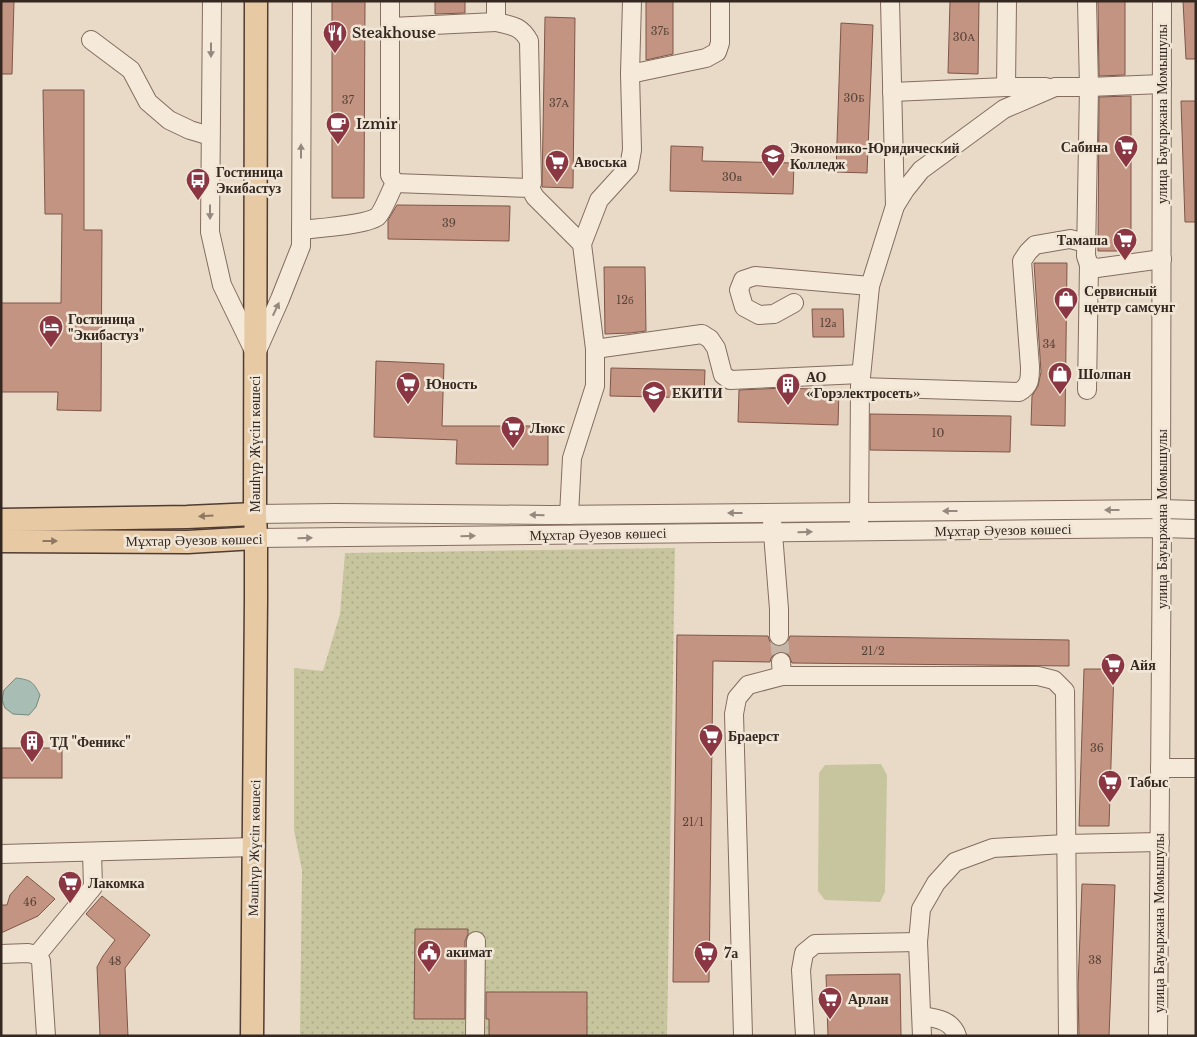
<svg xmlns="http://www.w3.org/2000/svg" width="1197" height="1037" viewBox="0 0 1197 1037" font-family="'Libre Baskerville',serif">
  <defs>
    <pattern id="park-dots" width="8" height="8" patternUnits="userSpaceOnUse" patternTransform="scale(1.25)"><rect width="8" height="8" fill="#c6c59d"/><path d="M2 2h.1M6 6h.1" fill="none" stroke="#aba987" stroke-width="1.8" stroke-linecap="round"/></pattern>
  </defs>
  <rect width="100%" height="100%" fill="#e9dac8"/>
  <!-- park -->
  <path fill="url(#park-dots)" d="M675 548 667 1036H300L302 870 294 830V668L323 671 340 614 345 553Z"/>
  <!-- pitch -->
  <path fill="#c6c59d" d="M881 764 887 775 885 892 880 902 825 900 818 891 819 773 825 765Z"/>
  <!-- water -->
  <path fill="#a8beb4" stroke="#708b80" d="M16 678C32 680 33 682 40 695L36 707 29 715 13 714 5 708 2 700 4 690Z"/>
  <!-- building -->
  <g fill="#c39482" stroke="#7f5648">
    <path d="M1 1H14L12 74H1Z"/>
    <path d="M332 1H365L364 198H332Z"/>
    <path d="M435 1H465V13L435 14Z"/>
    <path d="M646 1H673V54L646 60Z"/>
    <path d="M950 1H979L978 74 948 73Z"/>
    <path d="M1098 1H1125V75L1099 76Z"/>
    <path d="M1183 1H1196V59H1186Z"/>
    <path d="M545 17 575 18 573 188 542 187Z"/>
    <path d="M841 23 873 25 867 173 836 172Z"/>
    <path d="M43 90H84V230H102L101 411 57 410 58 392H1V303H61L62 214H45Z"/>
    <path d="M1131 96V251H1098L1099 97Z"/>
    <path d="M1181 101H1196V222H1185Z"/>
    <path d="M671 146 703 147 702 161 794 163 793 194 670 191Z"/>
    <path d="M397 205 510 206 509 241 388 239V220Z"/>
    <path d="M1034 263H1067L1065 426 1031 425 1032 396 1038 386 1041 372Z"/>
    <path d="M604 267H645L646 331 630 333 605 334Z"/>
    <path d="M812 309H843L844 337H813Z"/>
    <path d="M376 361 444 364 442 426H548V465L456 464 457 440 374 437Z"/>
    <path d="M611 368 705 370 704 398 610 396Z"/>
    <path d="M785 388 839 390 838 425 738 422 739 390Z"/>
    <path d="M870 414 1011 416 1010 452 870 450Z"/>
    <path d="M677 635 768 636 770 642 774 645 779 647 785 645 788 641 790 636 1069 640V666L792 663 789 656 786 653 781 651 775 654 771 658 770 662 713 661 709 982H673Z"/>
    <path d="M1084 669H1114L1109 826H1079Z"/>
    <rect x="1" y="748" width="61" height="30"/>
    <path d="M27 876 55 899 38 916 1 933V905H7L10 895Z"/>
    <path d="M1082 884 1115 885 1109 1036H1079L1078 987Z"/>
    <path d="M102 896 150 935 125 968 128 1036H100L97 967 103 956 115 940 86 914Z"/>
    <path d="M415 929H468V934L465 941V1019H414Z"/>
    <path d="M900 974 901 1036H828L826 975Z"/>
    <path d="M486 992H587V1036H489V1019H486Z"/>
  </g>
  <g fill="none" stroke-linecap="round" stroke-linejoin="round">
    <!-- minor-tunnel -->
    <path stroke="#c5b6a7" stroke-width="18" stroke-dasharray="18 9" stroke-linecap="butt" d="M779 636 781 662"/>
    <defs>
      <g id="minor">
        <path d="M212 1 210 232 222 285 254 351"/>
        <path d="M390 1V175L395 183"/>
        <path d="M890 1 895 206"/>
        <path d="M1087 1 1089 87 1086 256 1089 265 1097 268 1162 259"/>
        <path d="M496 22C513 26 521 26 529 41L532 183 530 188"/>
        <path d="M391 27 496 22V1"/>
        <path d="M91 40 131 70 148 102 169 120 190 130 210 136"/>
        <path d="M630 74 632 1"/>
        <path d="M1006 87 1007 1"/>
        <path d="M892 92 1006 87H1046"/>
        <path d="M301 230C318 228 365 225 377 217 383 212 391 190 395 183L530 188 535 197 582 244"/>
        <path d="M794 303 774 314 759 315 744 307 739 290 743 280 755 276 870 286"/>
        <path d="M595 349 702 334 710 339 716 348 723 375 730 380 861 374"/>
        <path d="M257 351 280 299 301 246 302 1"/>
        <path d="M860 387 1019 392C1030 386 1030 379 1030 367L1022 261 1028 252 1035 245 1070 239 1086 243"/>
        <path d="M1087 390 1089 265"/>
        <path d="M255 514 335 513 549 515 1161 509 1196 510"/>
        <path d="M569 515 572 458 595 386V349L582 244 599 200 629 167 632 150 630 74 706 58 717 52 720 43V1"/>
        <path d="M772 521 779 609V636"/>
        <path d="M859 523 860 387 870 286 895 206 905 190 921 170 1004 109 1055 87H1089L1162 84"/>
        <path d="M256 538 1162 528 1196 529"/>
        <path d="M781 662 782 676H1038L1054 680 1065 691 1068 1036"/>
        <path d="M1160 768H1196"/>
        <path d="M1 854 254 847"/>
        <path d="M1 954 28 953 37 955 41 961 46 1036"/>
        <path d="M37 955 93 887 92 852"/>
        <path d="M922 1016C936 1018 952 1020 957 1036"/>
        <path d="M475 1036 476 941"/>
        <path d="M743 1036 734 714 737 698 748 685 782 676"/>
        <path d="M805 1036 801 970 804 953 815 944 918 942"/>
        <path d="M922 1036 918 942 921 909 936 883 955 862 993 848 1065 844 1160 842"/>
        <path d="M1158 1036 1162 528 1161 509 1162 1"/>
      </g>
      <g id="major">
        <path d="M1 520 187 517 255 514"/>
        <path d="M1 541 188 542 256 538"/>
        <path d="M252 1036 256 599V538L255 514 256 1"/>
      </g>
    </defs>
    <!-- minor casing -->
    <use href="#minor" stroke="#836d5f" stroke-width="20"/>
    <!-- major casing -->
    <use href="#major" stroke="#513c32" stroke-width="25"/>
    <!-- minor -->
    <use href="#minor" stroke="#f5e9da" stroke-width="18"/>
    <!-- major -->
    <use href="#major" stroke="#e7c9a4" stroke-width="22"/>
  </g>
  <!-- one-way arrows -->
  <defs><path id="oneway-solid" d="M-6-.8H1V-3.2L6.5 0L1 3.2V.8H-6Z" transform="scale(1.25)"/></defs>
  <g fill="#95887e">
    <use href="#oneway-solid" transform="translate(211 50) rotate(90)"/>
    <use href="#oneway-solid" transform="translate(301 151) rotate(-90)"/>
    <use href="#oneway-solid" transform="translate(210 212) rotate(90)"/>
    <use href="#oneway-solid" transform="translate(276 309) rotate(-65)"/>
    <use href="#oneway-solid" transform="translate(1112 510) rotate(180)"/>
    <use href="#oneway-solid" transform="translate(950 511) rotate(180)"/>
    <use href="#oneway-solid" transform="translate(735 513) rotate(180)"/>
    <use href="#oneway-solid" transform="translate(537 515) rotate(-179)"/>
    <use href="#oneway-solid" transform="translate(805 532) rotate(-1)"/>
    <use href="#oneway-solid" transform="translate(468 536) rotate(-1)"/>
    <use href="#oneway-solid" transform="translate(305 538) rotate(-1)"/>
  </g>
  <g fill="#8e7862">
    <use href="#oneway-solid" transform="translate(206 516) rotate(177)"/>
    <use href="#oneway-solid" transform="translate(50 541)"/>
  </g>
  <!-- icons -->
  <defs>
    <symbol id="restaurant-pin" viewBox="-11 -11 22 30"><path d="M0 17L-7.5 6A9.5 9.5 0 1 1 7.5 6Z" fill="#8b3643" stroke="#f1e6d6"/><path d="M-5-6h1v4h1v-4h1v4h1v-4h1v5L-1.5 .5V6h-2V.5L-5-1ZM5-6V6H3V1.5H1.5Q1.5-4 5-6Z" fill="#fff"/></symbol>
    <symbol id="cafe-pin" viewBox="-11 -11 22 30"><path d="M0 17L-7.5 6A9.5 9.5 0 1 1 7.5 6Z" fill="#8b3643" stroke="#f1e6d6"/><path d="M-5.5-4.5H6V0H3Q3 3.5 0 3.5H-2.5Q-5.5 3.5-5.5 0ZM3-3.2v2h1.7v-2ZM-6 4.5H4V6H-6Z" fill="#fff"/></symbol>
    <symbol id="supermarket-pin" viewBox="-11 -11 22 30"><path d="M0 17L-7.5 6A9.5 9.5 0 1 1 7.5 6Z" fill="#8b3643" stroke="#f1e6d6"/><path d="M-6-5.5h2.5l.6 2H6L4.5 2H-2.5L-4.4-4H-6ZM-1.5 3.2a1.3 1.3 0 1 0 .1 0ZM3 3.2a1.3 1.3 0 1 0 .1 0Z" fill="#fff"/></symbol>
    <symbol id="university-pin" viewBox="-11 -11 22 30"><path d="M0 17L-7.5 6A9.5 9.5 0 1 1 7.5 6Z" fill="#8b3643" stroke="#f1e6d6"/><path d="M0-5L7-2L0 1L-7-2ZM-4 1L0 2.5L4 1V4Q0 6-4 4Z" fill="#fff"/></symbol>
    <symbol id="bus-pin" viewBox="-11 -11 22 30"><path d="M0 17L-7.5 6A9.5 9.5 0 1 1 7.5 6Z" fill="#8b3643" stroke="#f1e6d6"/><path d="M-5-6H5V4H4V6H2V4H-2V6H-4V4H-5ZM-3.5-4V0h7V-4ZM-3.5 1.2v1.5H-2V1.2ZM2 1.2v1.5H3.5V1.2Z" fill="#fff"/></symbol>
    <symbol id="shop-pin" viewBox="-11 -11 22 30"><path d="M0 17L-7.5 6A9.5 9.5 0 1 1 7.5 6Z" fill="#8b3643" stroke="#f1e6d6"/><path d="M-5-2.5h2.3a2.7 3.5 0 0 1 5.4 0H5L5.5 6h-11ZM-1.5-2.5h3a1.5 2.3 0 0 0-3 0Z" fill="#fff"/></symbol>
    <symbol id="hotel-pin" viewBox="-11 -11 22 30"><path d="M0 17L-7.5 6A9.5 9.5 0 1 1 7.5 6Z" fill="#8b3643" stroke="#f1e6d6"/><path d="M-6-4.5h1.5V1H6V5H4.5V3h-9V5H-6ZM-4 0a1.8 1.8 0 1 1 3.6 0ZM.5 0V-2.5h3Q6-2.5 6 0Z" fill="#fff"/></symbol>
    <symbol id="building-pin" viewBox="-11 -11 22 30"><path d="M0 17L-7.5 6A9.5 9.5 0 1 1 7.5 6Z" fill="#8b3643" stroke="#f1e6d6"/><path d="M-4-6H4V6H1V3H-1V6H-4ZM-2.5-4.3h1.7v1.8h-1.7ZM.8-4.3h1.7v1.8H.8ZM-2.5-1h1.7V.8h-1.7ZM.8-1h1.7V.8H.8Z" fill="#fff"/></symbol>
    <symbol id="civic-pin" viewBox="-11 -11 22 30"><path d="M0 17L-7.5 6A9.5 9.5 0 1 1 7.5 6Z" fill="#8b3643" stroke="#f1e6d6"/><path d="M-.6-6.5H3V-4.5H.6V-3L4-1V1h2V6H-6V1h2V-1L-.6-3ZM-1.2 2.5V6h2.4V2.5Z" fill="#fff"/></symbol>
  </defs>
  <g fill-rule="evenodd">
    <use href="#restaurant-pin" x="321" y="19" width="28" height="38"/>
    <use href="#cafe-pin" x="324" y="110" width="28" height="38"/>
    <use href="#supermarket-pin" x="1112" y="133" width="28" height="38"/>
    <use href="#university-pin" x="759" y="142" width="28" height="38"/>
    <use href="#supermarket-pin" x="543" y="148" width="28" height="38"/>
    <use href="#bus-pin" x="184" y="166" width="28" height="38"/>
    <use href="#supermarket-pin" x="1111" y="226" width="28" height="38"/>
    <use href="#shop-pin" x="1052" y="285" width="28" height="38"/>
    <use href="#hotel-pin" x="37" y="313" width="28" height="38"/>
    <use href="#shop-pin" x="1046" y="360" width="28" height="38"/>
    <use href="#supermarket-pin" x="394" y="370" width="28" height="38"/>
    <use href="#building-pin" x="774" y="371" width="28" height="38"/>
    <use href="#university-pin" x="640" y="379" width="28" height="38"/>
    <use href="#supermarket-pin" x="499" y="414" width="28" height="38"/>
    <use href="#supermarket-pin" x="1099" y="651" width="28" height="38"/>
    <use href="#supermarket-pin" x="697" y="722" width="28" height="38"/>
    <use href="#building-pin" x="18" y="728" width="28" height="38"/>
    <use href="#supermarket-pin" x="1096" y="768" width="28" height="38"/>
    <use href="#supermarket-pin" x="56" y="869" width="28" height="38"/>
    <use href="#civic-pin" x="415" y="938" width="28" height="38"/>
    <use href="#supermarket-pin" x="692" y="939" width="28" height="38"/>
    <use href="#supermarket-pin" x="816" y="985" width="28" height="38"/>
  </g>
  <g text-anchor="middle" dominant-baseline="central" stroke-width="5" stroke-linejoin="round" paint-order="stroke">
    <!-- number labels -->
    <g font-size="11" fill="#584339">
      <text x="660" y="31">37Б</text>
      <text x="964" y="37">30А</text>
      <text x="854" y="98">30Б</text>
      <text x="348" y="100">37</text>
      <text x="559" y="103">37А</text>
      <text x="732" y="177">30в</text>
      <text x="449" y="223">39</text>
      <text x="625" y="300">12б</text>
      <text x="828" y="323">12а</text>
      <text x="1049" y="344">34</text>
      <text x="938" y="433">10</text>
      <text x="873" y="651">21/2</text>
      <text x="1097" y="748">36</text>
      <text x="693" y="822">21/1</text>
      <text x="30" y="902">46</text>
      <text x="1095" y="960">38</text>
      <text x="115" y="961">48</text>
    </g>
    <!-- poi labels -->
    <g font-size="14" font-weight="bold" fill="#352821" stroke="#f1e6d6" text-anchor="start">
      <text x="352" y="33">Steakhouse</text>
      <text x="356" y="124">Izmir</text>
      <text x="1108" y="147" text-anchor="end">Сабина</text>
      <text x="790" y="148">Экономико-Юридический<tspan x="790" dy="16">Колледж</tspan></text>
      <text x="574" y="162">Авоська</text>
      <text x="216" y="172">Гостиница<tspan x="216" dy="16">Экибастуз</tspan></text>
      <text x="1108" y="240" text-anchor="end">Тамаша</text>
      <text x="1084" y="291">Сервисный<tspan x="1084" dy="16">центр самсунг</tspan></text>
      <text x="68" y="319">Гостиница<tspan x="68" dy="16">"Экибастуз"</tspan></text>
      <text x="1078" y="374">Шолпан</text>
      <text x="806" y="377">АО<tspan x="806" dy="16">«Горэлектросеть»</tspan></text>
      <text x="426" y="384">Юность</text>
      <text x="672" y="393">ЕКИТИ</text>
      <text x="530" y="428">Люкс</text>
      <text x="1130" y="665">Айя</text>
      <text x="728" y="736">Браерст</text>
      <text x="50" y="742">ТД "Феникс"</text>
      <text x="1128" y="782">Табыс</text>
      <text x="88" y="883">Лакомка</text>
      <text x="446" y="952">акимат</text>
      <text x="724" y="953">7а</text>
      <text x="848" y="999">Арлан</text>
    </g>
    <!-- street labels -->
    <g font-size="14" fill="#352821" stroke="#f1e6d6">
      <text transform="translate(1162 114) rotate(-90)">улица Бауыржана Момышулы</text>
      <text transform="translate(255 444) rotate(-90)">Мәшһүр Жүсіп көшесі</text>
      <text transform="translate(1162 519) rotate(-90)">улица Бауыржана Момышулы</text>
      <text transform="translate(1003 530) rotate(-1)">Мұхтар Әуезов көшесі</text>
      <text transform="translate(598 534) rotate(-1)">Мұхтар Әуезов көшесі</text>
      <text transform="translate(194 540) rotate(-1)">Мұхтар Әуезов көшесі</text>
      <text transform="translate(254 848) rotate(-89)">Мәшһүр Жүсіп көшесі</text>
      <text transform="translate(1159 923) rotate(-90)">улица Бауыржана Момышулы</text>
    </g>
  </g>
  <!-- border -->
  <rect width="1197" height="1037" fill="none" stroke="#352821" stroke-width="5"/>
</svg>
